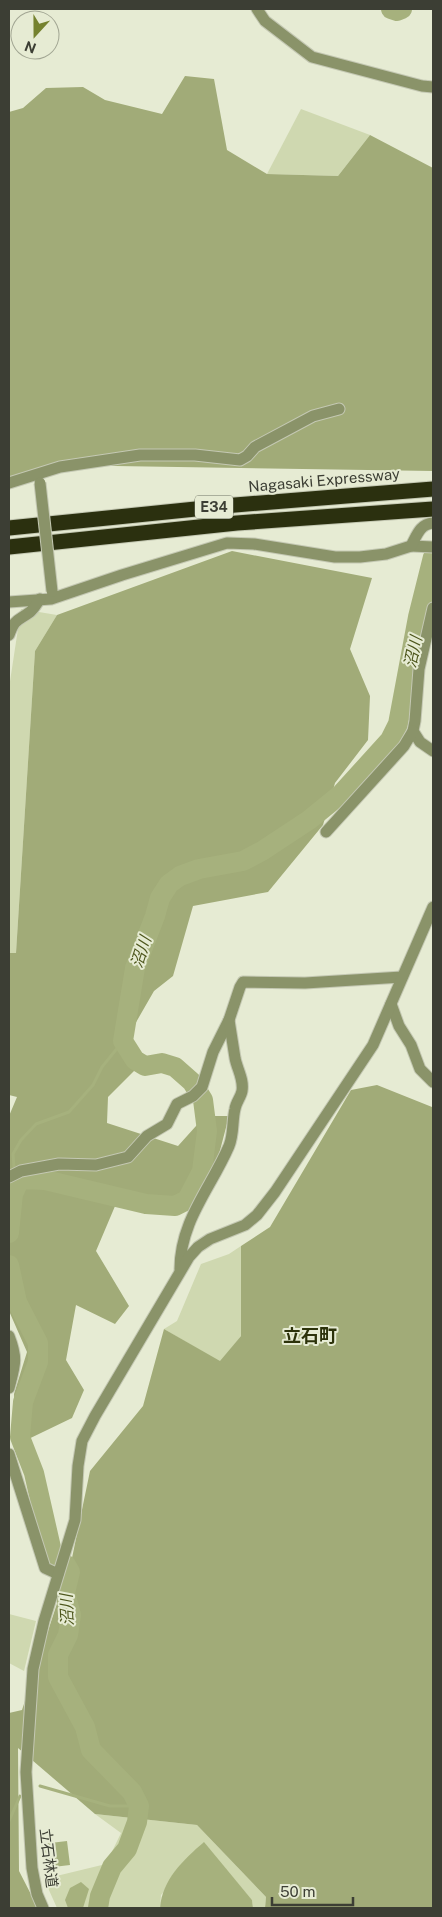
<svg xmlns="http://www.w3.org/2000/svg" width="442" height="1917" viewBox="0 0 442 1917" font-family="'Public Sans','Noto Sans JP',sans-serif">
  <rect width="100%" height="100%" fill="#e6ebd3"/>
  <!-- green -->
  <g fill="#cfd8b0">
    <path d="M301 109 370 135 338 176 267 174Z"/>
    <path d="M21 609 57 615 35 651 16 953H9V688Z"/>
    <path d="M241 1246V1336L220 1362 164 1329 177 1321 201 1264 229 1254Z"/>
    <path d="M9 1614 36 1621 24 1671 9 1663Z"/>
    <path d="M95 1814 197 1825 266 1897 265 1908H253L252 1900 203 1843 161 1895 160 1908H57L44 1879 106 1864 121 1833Z"/>
  </g>
  <!-- forest -->
  <g fill="#a1ab78">
    <path d="M185 76 214 79 227 150 267 174 338 176 370 135 433 168V471L53 465 9 479V112L23 108 46 88 83 87 105 100 162 114Z"/>
    <path d="M232 551 372 578 350 649 370 696 368 740 335 783 323 825 268 892 193 906 173 976 154 991 131 1031 137 1068 108 1097 107 1123 178 1146 205 1116H229L217 1162 197 1201 121 1192 96 1251 129 1306 115 1324 76 1305 66 1360 84 1390 72 1418 16 1445 14 1394 27 1352 9 1311V1188L11 1178 9 1170V1116L17 1097 9 1095V953H16L35 651 57 615Z"/>
    <path d="M377 1085 432 1107 433 1103V1908H265L266 1897 197 1825 95 1814 18 1748 19 1871 38 1908H9V1713L22 1710 72 1558 90 1471 143 1406 164 1329 220 1361 241 1336V1246L270 1227 351 1090Z"/>
  </g>
  <!-- water -->
  <g fill="#a6b17d">
    <path d="M67 1841 70 1865 45 1868 42 1844Z"/>
    <path d="M204 1842 252 1900 253 1908H160C162 1880 183 1860 204 1842Z"/>
    <path d="M81 1882 89 1889 83 1908H68L65 1900 70 1888Z"/>
  </g>
  <g fill="none" stroke-linecap="round" stroke-linejoin="round">
    <!-- stream -->
    <g stroke="#a6b17d" stroke-width="3">
      <path d="M14 1168 13 1154 21 1140 36 1124 69 1112 93 1085 102 1067 123 1041"/>
      <path d="M40 1786 110 1806H139"/>
      <path d="M9 1821 20 1796"/>
    </g>
    <!-- river -->
    <g stroke="#a6b17d" stroke-width="20">
      <path d="M391 9 397 11 402 9"/>
      <path d="M9 1233 13 1194 20 1179 45 1180 146 1204 175 1206 187 1200 202 1171 207 1131 203 1100 192 1082 175 1067 162 1063 145 1066 135 1060 123 1041 135 968 155 916 160 898 169 884 180 876 199 869 243 861 262 851 309 820 341 794 390 740 398 724 418 617 433 557"/>
      <path d="M9 1265 17 1302 38 1343V1362L23 1402 20 1437 34 1473 52 1552 66 1565 70 1572 65 1593 71 1615 68 1635 58 1655V1677L85 1727 91 1750 132 1792 139 1806 137 1822 127 1849 112 1867 100 1896 98 1908"/>
    </g>
    <defs>
      <g id="minor">
        <path d="M257 9 265 21 312 57 422 86 433 87"/>
        <path d="M9 483 60 467 140 455H195L240 460 247 456 255 447 313 416 339 409"/>
        <path d="M411 546 433 547"/>
        <path d="M9 602 51 599 122 575 227 543 254 544 335 557H360L386 554 411 546C417 535 420 524 433 523"/>
        <path d="M433 608 419 669 415 721 413 731 420 742 433 751"/>
        <path d="M9 635C15 618 18 621 30 612 34 609 37 603 40 599"/>
        <path d="M326 832 404 746 413 731"/>
        <path d="M391 1004 399 1026 411 1045 420 1069 433 1082"/>
        <path d="M9 1177 21 1171 59 1164 96 1165 128 1157 147 1136 167 1124 177 1104 193 1096 202 1087 213 1052 229 1020 240 987 243 982 305 983 402 977"/>
        <path d="M180 1269C180 1221 211 1188 229 1146 234 1134 232 1121 235 1109 236 1102 241 1097 242 1091 244 1079 237 1069 235 1058 233 1045 231 1032 229 1020"/>
        <path d="M9 1336C18 1359 15 1365 9 1388"/>
        <path d="M9 1454 45 1568 58 1574"/>
        <path d="M43 1908 37 1894 32 1868 26 1772 33 1669 44 1621 75 1520 78 1466 82 1441 95 1416 189 1257 198 1247 210 1239 245 1225 257 1215 275 1192 373 1045 433 907"/>
      </g>
      <g id="highway">
        <path d="M9 528 235 505 433 489"/>
        <path d="M9 547 237 523 433 509"/>
      </g>
    </defs>
    <!-- minor casing -->
    <use href="#minor" stroke="#c4c8b3" stroke-width="13"/>
    <!-- highway casing -->
    <use href="#highway" stroke="#c4c8b3" stroke-width="17"/>
    <!-- minor -->
    <use href="#minor" stroke="#8a9369" stroke-width="11"/>
    <!-- highway -->
    <use href="#highway" stroke="#2b300f" stroke-width="15"/>
    <defs>
      <path id="minor-bridge" d="M40 483 52 591"/>
    </defs>
    <!-- minor-bridge casing -->
    <use href="#minor-bridge" stroke="#c4c8b3" stroke-width="13" stroke-linecap="butt"/>
    <!-- minor-bridge -->
    <use href="#minor-bridge" stroke="#8a9369" stroke-width="11"/>
  </g>
  <g text-anchor="middle" dominant-baseline="central" stroke-width="4" stroke-linejoin="round" paint-order="stroke">
    <!-- shield labels -->
    <rect fill="#e6ebd3" stroke="#6f7264" stroke-width="1" x="195" y="495.5" width="38" height="23" rx="4"/>
    <g font-size="14" font-weight="bold" fill="#3c3e34">
      <text x="214" y="507">E34</text>
    </g>
    <!-- street labels -->
    <g font-size="15" fill="#3c3e34" stroke="#e6ebd3">
      <text transform="translate(324 480) rotate(-5)">Nagasaki Expressway</text>
      <text transform="translate(49 1858) rotate(83)">立石林道</text>
    </g>
    <!-- water labels -->
    <g font-size="16" font-style="italic" fill="#4d561c" stroke="#e6ebd3">
      <text transform="translate(413 652) rotate(-78)">沼川</text>
      <text transform="translate(141 952) rotate(-72)">沼川</text>
      <text transform="translate(67 1610) rotate(-93)">沼川</text>
    </g>
    <!-- quarter labels -->
    <g font-size="18" font-weight="bold" fill="#2c320a" stroke="#e6ebd3">
      <text x="310" y="1335">立石町</text>
    </g>
  </g>
  <!-- border -->
  <rect width="442" height="1917" fill="none" stroke="#3c3e34" stroke-width="20"/>
  <!-- north arrow -->
  <g transform="translate(35 35) rotate(201)"><circle r="24" fill="#e6ebd3" stroke="#a2a693"/>
  <path d="M0-4L9 19L0 12L-9 19Z" fill="#75822f"/>
  <text y="-8" font-size="14" font-weight="bold" text-anchor="middle" fill="#3c3e34">N</text>
  </g>
  <!-- scale -->
  <path d="M272 1897v8h81v-8" fill="none" stroke="#3c3e34" stroke-width="2.5"/>
  <text x="280" y="1897" font-size="15" fill="#3c3e34" stroke="#e6ebd3" stroke-width="4" paint-order="stroke">50 m</text>
</svg>
